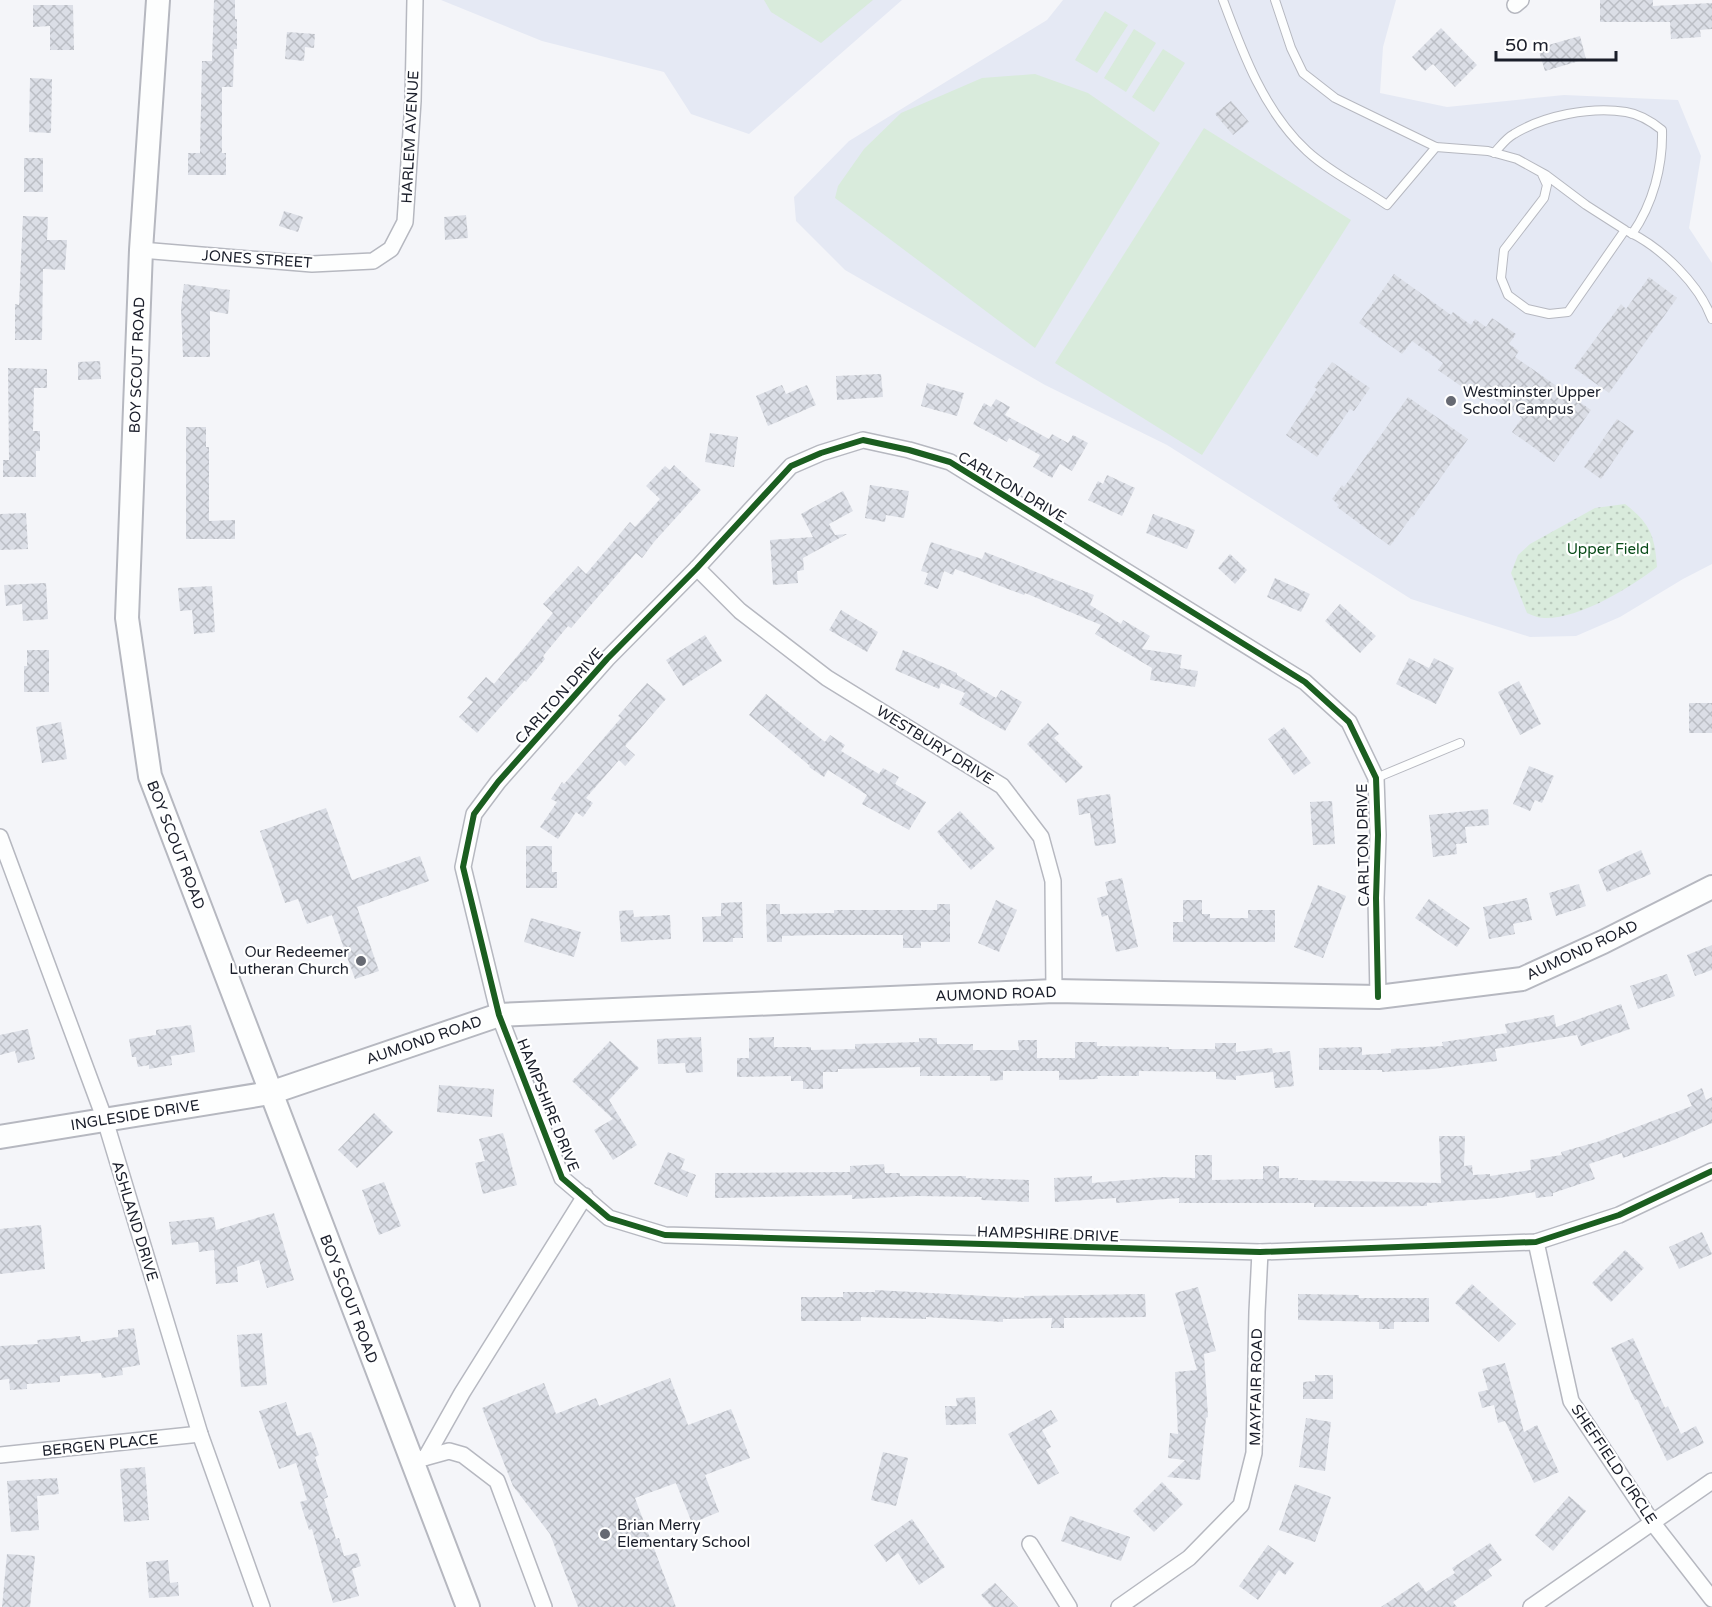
<svg xmlns="http://www.w3.org/2000/svg" width="1712" height="1607" viewBox="0 0 1712 1607" font-family="'Varela Round',sans-serif">
  <defs>
    <pattern id="park-dots" width="8" height="8" patternUnits="userSpaceOnUse" patternTransform="scale(1.5)"><rect width="8" height="8" fill="#d9ebdc"/><path d="M2 2h.1M6 6h.1" fill="none" stroke="#bac9bd" stroke-width="1.8" stroke-linecap="round"/></pattern>
    <pattern id="building-cross-hatch" width="8" height="8" patternUnits="userSpaceOnUse" patternTransform="scale(1.5)"><rect width="8" height="8" fill="#dbdee6"/><path d="M0 0l8 8M0 8l8-8" fill="none" stroke="#bbbec5"/></pattern>
  </defs>
  <rect width="100%" height="100%" fill="#f4f5f9"/>
  <!-- built -->
  <g fill="#e5e9f4">
    <path d="M441 0H902L749 134 691 114 664 72 542 41Z"/>
    <path d="M1063 0H1396L1383 47 1380 93 1447 107 1564 95 1678 100 1701 156 1689 228 1712 263V564L1683 579 1620 617 1576 636 1530 637 1411 599 1167 445 1045 385 845 270 796 221 794 197 849 141 1047 20Z"/>
  </g>
  <!-- grass -->
  <g fill="#d9ebdc">
    <path d="M764 0H873L821 43 771 12Z"/>
    <path d="M1105 11 1128 25 1097 73 1075 60Z"/>
    <path d="M1134 29 1156 43 1126 92 1104 78Z"/>
    <path d="M1163 49 1185 63 1154 112 1132 97Z"/>
    <path d="M1035 74 1088 93 1160 143 1035 348 835 198 838 186 864 149 901 113 982 78Z"/>
    <path d="M1204 128 1351 220 1202 455 1055 363Z"/>
  </g>
  <!-- park -->
  <path fill="url(#park-dots)" d="M1625 504C1650 523 1655 536 1657 567 1629 588 1580 619 1544 618 1538 618 1532 615 1527 613L1511 573 1518 555 1530 544 1595 508Z"/>
  <!-- building -->
  <g fill="url(#building-cross-hatch)">
    <path d="M214 0H235V19H237V49H234L233 87H222V153H226V175H188V153H200L202 61H212Z"/>
    <path d="M1600 0H1653V6L1712 3V29L1700 30 1701 37 1671 39 1670 22H1600Z"/>
    <path d="M33 5H73L74 50H50V26L33 27Z"/>
    <path d="M1441 28 1477 65 1455 87 1433 64 1425 71 1412 57Z"/>
    <path d="M287 32 315 34 314 48 305 47 304 61 285 59Z"/>
    <path d="M1580 36 1586 59 1545 71 1538 48Z"/>
    <path d="M30 78 52 79 51 133 29 132Z"/>
    <path d="M1231 101 1249 122 1233 135 1215 114Z"/>
    <rect x="24" y="158" width="19" height="34"/>
    <path d="M284 211 303 217 298 232 279 226Z"/>
    <path d="M466 215 468 238 445 240 444 217Z"/>
    <path d="M23 216 48 217 47 240H67L65 270 43 269 42 340H15V304L19 305Z"/>
    <path d="M1394 274 1451 315 1453 312 1471 325 1475 319 1486 327 1492 318 1516 334 1509 344 1519 351 1515 357 1591 410 1554 462 1512 432 1522 418 1487 394 1482 401 1438 370 1443 363 1412 341 1402 354 1359 323Z"/>
    <path d="M1649 277 1677 298 1609 393 1574 368 1621 304 1626 309Z"/>
    <path d="M184 284 230 290 228 314 210 311V357H183L181 308Z"/>
    <path d="M100 361 101 379 78 380V362Z"/>
    <path d="M1332 362 1370 388 1354 411 1350 409 1317 457 1286 435 1317 389 1314 387Z"/>
    <path d="M8 368 47 369V388H34L33 431H40V451H36V477H3V460H9Z"/>
    <path d="M881 374 883 397 837 400 836 376Z"/>
    <path d="M927 383 964 393 957 416 921 406Z"/>
    <path d="M782 385 786 394 807 385 816 405 768 426 756 396Z"/>
    <path d="M1408 397 1468 439 1413 517 1412 516 1390 546 1337 507 1339 505 1332 499 1342 485 1344 487Z"/>
    <path d="M996 399 1010 407 1005 415 1049 439 1052 434 1068 443 1073 435 1088 443 1072 471 1060 464 1052 478 1033 467 1040 455 1009 438 1007 442 973 424 984 403 991 407Z"/>
    <path d="M1617 419 1634 431 1601 479 1584 467Z"/>
    <path d="M186 427H206V447H209V521L235 520V539H186Z"/>
    <path d="M710 433 738 437 734 467 705 462Z"/>
    <path d="M674 465 701 490 654 542 642 558 636 553 571 628 568 626 543 656 545 659 526 682 525 680 477 733 459 717 473 702 467 698 486 677 494 684 553 613 543 604 578 566 586 574 630 522 635 527 660 499 646 486 665 466 670 470Z"/>
    <path d="M1107 475 1135 488 1122 516 1088 500 1098 481 1103 484Z"/>
    <path d="M870 485 909 491 904 518 886 515 885 522 865 518Z"/>
    <path d="M843 491 853 511 829 524 835 535 847 534 803 558 804 570 797 571 798 583 773 585 770 540 813 537 801 514Z"/>
    <path d="M26 513 28 549 0 550V514Z"/>
    <path d="M1153 514 1195 530 1187 549 1146 533Z"/>
    <path d="M931 542 982 559 985 552 1094 595 1090 605 1121 624 1123 620 1150 636 1142 649 1182 655 1180 668 1198 671 1195 687 1150 680 1152 668 1095 634 1101 625 1025 593 1024 595 955 569 953 575 944 571 938 589 924 584 928 573 921 571Z"/>
    <path d="M1230 554 1247 570 1235 584 1218 568Z"/>
    <path d="M1275 578 1310 594 1301 612 1267 597Z"/>
    <path d="M46 583 48 619 23 621 22 604 6 606 4 585Z"/>
    <path d="M212 586 215 632 194 634 192 610 180 611 178 588Z"/>
    <path d="M1340 604 1376 636 1360 653 1325 621Z"/>
    <path d="M841 610 878 632 867 652 829 630Z"/>
    <path d="M705 635 722 661 683 686 666 660Z"/>
    <path d="M27 650H49V692H24V666H27Z"/>
    <path d="M903 650 957 673V675L996 698 1001 690 1022 702 1005 731 959 704 965 693 941 683 939 689 895 670Z"/>
    <path d="M1409 658 1429 668 1434 658 1454 668 1436 704 1396 684Z"/>
    <path d="M1519 681 1541 724 1520 735 1498 692Z"/>
    <path d="M647 683 666 699 625 746 635 755 625 766 619 760 586 798 593 803 583 817 576 812 558 839 540 827 557 802 551 799 562 782 564 784 621 718 618 716Z"/>
    <path d="M766 694 825 742 830 735 845 745 841 751 879 774 883 768 899 777 895 784 926 802 909 830 862 804 867 795 828 770 824 777 809 767 810 766 749 715Z"/>
    <rect x="1689" y="703" width="23" height="30"/>
    <path d="M61 722 67 759 42 763 36 727Z"/>
    <path d="M1048 723 1059 734 1054 738 1083 767 1066 783 1027 744Z"/>
    <path d="M1284 727 1311 763 1294 775 1268 739Z"/>
    <path d="M1529 766 1554 776 1542 803 1535 800 1530 811 1513 804Z"/>
    <path d="M1110 794 1116 843 1095 846 1090 813 1079 815 1077 799Z"/>
    <path d="M1332 801 1335 844 1313 845 1310 802Z"/>
    <path d="M326 808 352 880 420 856 429 881 357 907 379 971 355 979 332 915 307 924 298 899 285 903 260 831Z"/>
    <path d="M1488 809 1489 825 1465 827 1467 843 1456 844 1457 854 1433 857 1429 815Z"/>
    <path d="M960 811 995 848 971 870 937 832Z"/>
    <path d="M526 846H552V872H557V888H526Z"/>
    <path d="M1641 850 1651 874 1607 892 1598 870Z"/>
    <path d="M1122 878 1138 947 1116 952 1108 915 1102 917 1097 898 1108 895 1105 882Z"/>
    <path d="M1579 884 1586 906 1556 916 1549 893Z"/>
    <path d="M1318 885 1346 896 1323 958 1294 947Z"/>
    <path d="M1527 898 1532 920 1513 924 1515 934 1489 939 1483 907Z"/>
    <path d="M1429 899 1470 928 1457 947 1415 918Z"/>
    <path d="M996 900 1017 910 999 952 978 943Z"/>
    <path d="M1183 900H1202V914H1210V918H1248V910H1275V942H1173V922H1183Z"/>
    <path d="M742 902 743 938H733V942H703L702 917 721 916V903Z"/>
    <path d="M766 904H780V914L834 913V910H937V904H950V942H921V948H903V935H818L782 936V942H767Z"/>
    <path d="M633 910 634 917 670 915 671 939 621 942 619 911Z"/>
    <path d="M531 918 581 932 574 957 524 942Z"/>
    <path d="M1712 945V970L1695 976 1687 955Z"/>
    <path d="M1667 974 1675 996 1638 1009 1630 986Z"/>
    <path d="M1621 1004 1630 1029 1581 1046 1577 1035 1495 1049 1497 1061 1433 1069 1382 1072V1070H1319V1048L1362 1047V1055L1391 1053V1049L1443 1046 1442 1042 1507 1033 1505 1024 1554 1015 1556 1027Z"/>
    <path d="M191 1025 195 1052 171 1056 172 1065 149 1069V1065L138 1067 136 1057H132L129 1039 156 1035V1030Z"/>
    <path d="M28 1029 35 1059 18 1063 15 1051 0 1055V1035Z"/>
    <path d="M701 1037 703 1072 686 1073 685 1063 658 1064 657 1039Z"/>
    <path d="M774 1037V1047H811V1050L855 1049V1044L919 1042V1038H937V1044H973V1050H1019L1018 1040H1037V1058H1075V1042H1097V1046L1169 1047V1049H1215V1043H1236V1052L1272 1048 1273 1053 1290 1051 1294 1086 1275 1088 1273 1072 1236 1076V1080L1216 1079V1072L1139 1071V1076H1097L1098 1079 1059 1080V1071H1003V1080L990 1081V1076H920V1067L838 1069V1072H823V1089H803V1081H791V1076L737 1077V1058H749V1038Z"/>
    <path d="M610 1041 639 1068 609 1100 637 1145 613 1160 594 1130 613 1119 572 1081Z"/>
    <path d="M439 1085 494 1089 492 1117 437 1112Z"/>
    <path d="M1702 1088 1706 1100 1712 1097V1123L1674 1140 1623 1158 1622 1153 1589 1164 1595 1179 1553 1193V1196L1536 1198 1535 1192 1499 1198 1427 1203V1206L1364 1207H1314V1203H1179V1198L1116 1203V1198L1055 1202 1054 1178 1092 1176V1183L1162 1177 1195 1178V1155H1212V1180L1263 1179V1166H1279V1178H1298V1180L1441 1183 1439 1136H1465L1464 1166 1472 1165 1473 1175 1490 1174V1176L1531 1170 1530 1160 1562 1155 1561 1152 1597 1142 1692 1106 1687 1095Z"/>
    <path d="M374 1113 393 1132 357 1168 338 1150Z"/>
    <path d="M503 1133 517 1185 483 1194 475 1163 485 1161 479 1139Z"/>
    <path d="M668 1152 685 1159 681 1169 696 1175 687 1197 654 1184Z"/>
    <path d="M884 1164 885 1173H900V1176H966V1178L1029 1180V1202L981 1200 982 1197 916 1196 852 1199V1195L715 1198V1173L850 1172V1166Z"/>
    <path d="M384 1182 401 1226 379 1235 362 1190Z"/>
    <path d="M274 1213 294 1280 267 1288 259 1260 237 1267 238 1282 216 1284 214 1250 199 1252 198 1242 172 1245 169 1222 214 1217 216 1230Z"/>
    <path d="M41 1225 45 1269 0 1274V1229Z"/>
    <path d="M1702 1232 1712 1254 1679 1269 1669 1247Z"/>
    <path d="M1625 1250 1644 1268 1611 1302 1592 1283Z"/>
    <path d="M1472 1284 1516 1324 1499 1342 1455 1303Z"/>
    <path d="M1198 1287 1216 1351 1204 1354 1208 1417 1206 1418 1200 1480 1167 1477 1185 1460 1168 1458 1170 1433 1178 1434 1175 1372 1197 1370 1175 1293Z"/>
    <path d="M875 1290 1024 1298V1296L1145 1294 1146 1317 1064 1318V1328H1051L1052 1318 1003 1319V1322L926 1317V1319L861 1317V1321H801V1297H843V1292H875Z"/>
    <path d="M1298 1294 1359 1295V1298H1429V1322H1394V1329H1379V1322L1298 1320Z"/>
    <path d="M134 1328 140 1365 122 1368 123 1375 102 1378 101 1373 60 1376V1382L27 1384V1389L10 1390 9 1379 0 1380V1346L38 1344 37 1340 80 1336 81 1342 118 1337V1330Z"/>
    <path d="M262 1333 267 1385 241 1387 237 1335Z"/>
    <path d="M1633 1338 1665 1408 1668 1406 1681 1434 1696 1426 1704 1443 1667 1461 1637 1399 1635 1400 1611 1348Z"/>
    <path d="M1505 1363 1524 1432 1537 1425 1559 1472 1534 1483 1505 1421 1498 1423 1494 1405 1482 1408 1478 1392 1488 1390 1482 1369Z"/>
    <path d="M1315 1375H1333V1399H1303V1382L1315 1381Z"/>
    <path d="M670 1378 688 1425 731 1409 750 1458 705 1475 719 1512 692 1523 676 1483 635 1498 676 1607H578L550 1534 513 1486 482 1408 544 1383 556 1414 596 1398 599 1406Z"/>
    <path d="M975 1397 976 1424 946 1425 945 1406H957L956 1398Z"/>
    <path d="M286 1402 297 1436 311 1432 319 1455 315 1457 328 1497 324 1499 336 1539 339 1538 344 1556 357 1553 361 1566 352 1569 359 1596 333 1603 312 1529 309 1530 300 1502 307 1500 296 1463 279 1469 259 1411Z"/>
    <path d="M1051 1410 1058 1421 1042 1430 1051 1447 1046 1450 1059 1473 1038 1485 1008 1434Z"/>
    <path d="M1306 1418 1331 1422 1325 1471 1299 1467Z"/>
    <path d="M883 1452 908 1458 896 1506 871 1500Z"/>
    <path d="M145 1467 149 1520 124 1522 120 1469Z"/>
    <path d="M57 1478 59 1494 37 1496 39 1530 11 1532 7 1481Z"/>
    <path d="M1162 1482 1183 1504 1154 1532 1133 1511Z"/>
    <path d="M1295 1484 1331 1497 1315 1542 1279 1530Z"/>
    <path d="M1569 1496 1586 1511 1553 1551 1535 1535Z"/>
    <path d="M1070 1516 1130 1537 1121 1561 1061 1541Z"/>
    <path d="M912 1519 945 1567 919 1585 898 1553 886 1562 874 1545Z"/>
    <path d="M1490 1543 1502 1560 1488 1570 1492 1576 1453 1602 1457 1607H1381L1419 1582 1426 1592 1455 1573 1452 1568Z"/>
    <path d="M1268 1545 1294 1563 1285 1575 1279 1570 1258 1600 1239 1586Z"/>
    <path d="M7 1554 35 1556 30 1607H2Z"/>
    <path d="M168 1560 170 1583 178 1582 179 1596 149 1598 146 1562Z"/>
    <path d="M995 1583 1018 1607H992L981 1595Z"/>
  </g>
  <g fill="none" stroke-linecap="round" stroke-linejoin="round">
    <defs>
      <g id="lane">
        <path d="M1223 0C1243 54 1264 111 1307 151 1331 173 1361 187 1387 205L1436 147"/>
        <path d="M1275 0 1291 48 1303 73 1335 98 1436 147 1488 151 1517 159 1546 175 1586 205 1625 230 1568 312 1549 314 1527 309 1508 295 1501 278 1504 250 1544 198 1547 185 1542 174"/>
        <path d="M1494 153C1500 147 1506 138 1514 134 1543 116 1591 106 1626 112 1639 114 1652 122 1662 130 1663 166 1653 204 1632 234"/>
        <path d="M1629 232C1662 248 1699 284 1712 319"/>
        <path d="M1376 778 1460 743"/>
      </g>
      <g id="street">
        <path d="M1515 5 1521 0"/>
        <path d="M141 250 312 264 373 261 391 249 405 222 413 101 415 0"/>
        <path d="M697 568 740 611 827 678 1002 786 1041 837 1053 881 1054 991"/>
        <path d="M0 837 105 1120 200 1434 262 1607"/>
        <path d="M1378 997 1376 898 1378 835 1376 778 1349 722 1305 682 950 462 909 450 863 440 821 453 791 466 697 568 607 659 498 782 474 814 463 867 499 1015 562 1178 609 1218 665 1235 1260 1252 1536 1242 1619 1215 1712 1171"/>
        <path d="M1536 1242 1571 1401 1652 1522 1712 1599"/>
        <path d="M0 1455 200 1434"/>
        <path d="M426 1457 462 1393 585 1196"/>
        <path d="M420 1459 449 1451 463 1455 497 1481 544 1607"/>
        <path d="M1030 1544 1069 1607"/>
        <path d="M1119 1607 1189 1558 1241 1505 1254 1453 1257 1312 1260 1252"/>
        <path d="M1531 1607 1712 1481"/>
      </g>
      <g id="secondary">
        <path d="M158 0 141 250 127 618 150 776 468 1607"/>
        <path d="M0 1137 270 1093 499 1015 1054 991 1378 997 1522 979 1603 942 1712 887"/>
      </g>
    </defs>
    <!-- lane casing -->
    <use href="#lane" stroke="#b6b8c0" stroke-width="10"/>
    <!-- street casing -->
    <use href="#street" stroke="#b6b8c0" stroke-width="18"/>
    <!-- secondary casing -->
    <use href="#secondary" stroke="#b6b8c0" stroke-width="26"/>
    <!-- lane -->
    <use href="#lane" stroke="#fdfefe" stroke-width="8"/>
    <!-- street -->
    <use href="#street" stroke="#fdfefe" stroke-width="15"/>
    <!-- secondary -->
    <use href="#secondary" stroke="#fdfefe" stroke-width="22"/>
    <defs>
      <path id="cycleway" d="M1378 997 1376 898 1378 835 1376 778 1349 722 1305 682 950 462 909 450 863 440 821 453 791 466 697 568 607 659 498 782 474 814 463 867 499 1015 562 1178 609 1218 665 1235 1260 1252 1536 1242 1619 1215 1712 1171"/>
    </defs>
    <!-- cycleway casing -->
    <use href="#cycleway" stroke="#fff" stroke-width="10"/>
    <!-- cycleway -->
    <use href="#cycleway" stroke="#1b5e20" stroke-width="6"/>
  </g>
  <!-- markers -->
  <g fill="#666972" stroke="#fff" stroke-width="2">
    <circle cx="1451" cy="401" r="6"/>
    <circle cx="361" cy="961" r="6"/>
    <circle cx="605" cy="1534" r="6"/>
  </g>
  <g text-anchor="middle" dominant-baseline="central" stroke-width="4.5" stroke-linejoin="round" paint-order="stroke">
    <!-- street labels -->
    <g font-size="15" fill="#1a1e2a" stroke="#fff">
      <text transform="translate(410 137) rotate(-87)">HARLEM AVENUE</text>
      <text transform="translate(257 259) rotate(4)">JONES STREET</text>
      <text transform="translate(137 365) rotate(-88)">BOY SCOUT ROAD</text>
      <text transform="translate(1012 487) rotate(31)">CARLTON DRIVE</text>
      <text transform="translate(559 696) rotate(-48)">CARLTON DRIVE</text>
      <text transform="translate(935 745) rotate(32)">WESTBURY DRIVE</text>
      <text transform="translate(176 845) rotate(69)">BOY SCOUT ROAD</text>
      <text transform="translate(1363 845) rotate(-91)">CARLTON DRIVE</text>
      <text transform="translate(1582 950) rotate(-25)">AUMOND ROAD</text>
      <text transform="translate(996 994) rotate(-2)">AUMOND ROAD</text>
      <text transform="translate(424 1040) rotate(-19)">AUMOND ROAD</text>
      <text transform="translate(548 1105) rotate(68)">HAMPSHIRE DRIVE</text>
      <text transform="translate(135 1115) rotate(-9)">INGLESIDE DRIVE</text>
      <text transform="translate(135 1221) rotate(73)">ASHLAND DRIVE</text>
      <text transform="translate(1048 1234) rotate(2)">HAMPSHIRE DRIVE</text>
      <text transform="translate(349 1299) rotate(69)">BOY SCOUT ROAD</text>
      <text transform="translate(1256 1387) rotate(-89)">MAYFAIR ROAD</text>
      <text transform="translate(100 1445) rotate(-6)">BERGEN PLACE</text>
      <text transform="translate(1614 1464) rotate(56)">SHEFFIELD CIRCLE</text>
    </g>
    <!-- poi labels -->
    <g font-size="15" fill="#1a1e2a" stroke="#fff" text-anchor="start">
      <text x="1463" y="392">Westminster Upper<tspan x="1463" dy="17">School Campus</tspan></text>
      <text x="349" y="952" text-anchor="end">Our Redeemer<tspan x="349" dy="17">Lutheran Church</tspan></text>
      <text x="617" y="1525">Brian Merry<tspan x="617" dy="17">Elementary School</tspan></text>
    </g>
    <!-- park labels -->
    <g font-size="15" fill="#0a4c1a" stroke="#fff">
      <text x="1608" y="549">Upper Field</text>
    </g>
  </g>
  <!-- scale -->
  <path d="M1496 51v9h120v-9" fill="none" stroke="#1a1e2a" stroke-width="3"/>
  <text x="1505" y="51" font-size="18" fill="#1a1e2a" stroke="#ffffff" stroke-width="4.5" paint-order="stroke">50 m</text>
</svg>
